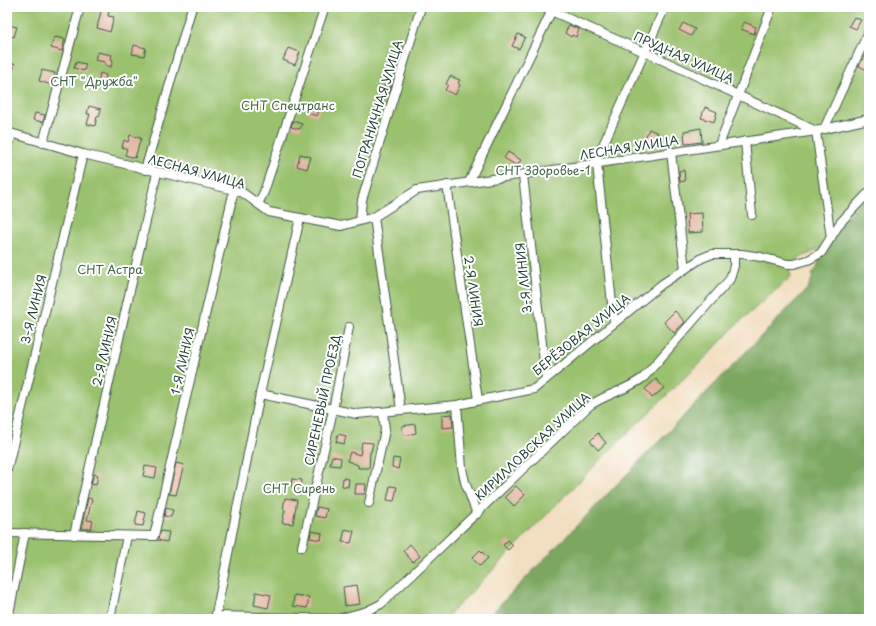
<svg xmlns="http://www.w3.org/2000/svg" width="876" height="626" viewBox="0 0 876 626" font-family="'Playpen Sans',sans-serif">
  <rect width="100%" height="100%" fill="#fff"/>
  <filter id="ink" filterUnits="userSpaceOnUse"><feTurbulence type="fractalNoise" baseFrequency=".025" numOctaves="2"/><feDisplacementMap in="SourceGraphic" scale="8" xChannelSelector="R" yChannelSelector="G"/><feConvolveMatrix kernelMatrix="1 2 1 2 8 2 1 2 1" color-interpolation-filters="sRGB"/></filter>
  <filter id="wash" filterUnits="userSpaceOnUse"><feTurbulence type="fractalNoise" baseFrequency=".012" numOctaves="4" result="noise"/><feDisplacementMap in="SourceGraphic" scale="16" xChannelSelector="R" yChannelSelector="G"/><feGaussianBlur stdDeviation="0.9" result="paint"/><feColorMatrix in="noise" values="0 0 0 0 0 0 0 0 0 0 0 0 0 0 0 0 0 1.4 0 .05"/><feComposite in="paint" operator="in"/></filter>
  <g filter="url(#wash)">
    <rect width="100%" height="100%" fill="#f2dec0"/>
    <!-- green -->
    <path fill="#9ac16d" stroke="#5c7f50" d="M7 7H869V192L825 246 788 264 791 277 736 325 708 355 601 459 445 619H7Z"/>
    <!-- forest -->
    <path fill="#7ba760" stroke="#4d724a" d="M869 192V619H486L808 288 812 279 813 272 817 267 821 253Z"/>
    <g id="blocks">
      <!-- building -->
      <g fill="#e3b39f">
        <path d="M102 7H110L108 16 114 17 110 32 97 28Z"/>
        <path d="M285 7H305L302 14Z"/>
        <path d="M854 17 861 20 856 29 849 26Z"/>
        <path d="M744 22 756 27 754 34 741 29Z"/>
        <path d="M683 23 695 29 691 36 679 30Z"/>
        <path d="M8 25 17 27 14 37 7 35Z"/>
        <path d="M569 25 579 29 576 37 572 35 571 37 565 33Z"/>
        <path d="M518 34 525 37 519 49 512 46Z"/>
        <path d="M54 37 65 39 62 51 51 48Z"/>
        <path d="M134 45 146 48 144 56 132 54Z"/>
        <path d="M288 48 300 52 295 65 283 60Z"/>
        <path d="M97 52 112 55 111 59 113 60 111 67 105 65V62L95 60Z"/>
        <path d="M864 56 869 59V71L859 66Z"/>
        <path d="M7 62 15 64 13 71 7 70Z"/>
        <path d="M76 62 86 64 84 71 74 68Z"/>
        <path d="M42 70 55 73 52 85 39 81Z"/>
        <path d="M100 73 106 75 104 85 98 83Z"/>
        <path d="M450 76 460 80 458 83 460 85 455 95 445 90 448 85 446 84Z"/>
        <path d="M388 79 392 82 389 94 382 90Z"/>
        <path d="M311 105 320 108 317 116 308 113Z"/>
        <path d="M89 106 101 109 99 117 97 116 95 126 87 124 90 114H87Z"/>
        <path d="M705 107 717 112 714 122 701 118Z"/>
        <path d="M35 113 45 115 43 122 33 120Z"/>
        <path d="M293 121 302 124 300 129 291 127Z"/>
        <path d="M701 128 702 142 685 144 684 131Z"/>
        <path d="M649 129 658 133 653 144 644 140Z"/>
        <path d="M130 135 141 138 135 158 125 155 127 149 122 147 124 140 128 142Z"/>
        <path d="M508 152 521 160 517 166 504 158Z"/>
        <path d="M300 154 311 157 307 169 297 166Z"/>
        <path d="M176 160 184 162 183 169 175 167Z"/>
        <path d="M684 170 685 181 680 182 679 171Z"/>
        <path d="M702 213 703 232 688 233 687 214Z"/>
        <path d="M675 311 685 322 674 333 664 322Z"/>
        <path d="M656 379 664 388 652 398 645 389Z"/>
        <path d="M452 414 453 427 442 428V415Z"/>
        <path d="M415 424 416 433 403 436 402 426Z"/>
        <path d="M598 433 606 443 598 450 590 441Z"/>
        <path d="M338 434 346 436 344 444 336 442Z"/>
        <path d="M362 442 373 443 371 452H370L369 468H358V465L347 461 350 452 360 455Z"/>
        <path d="M332 456 341 458 340 466 330 465Z"/>
        <path d="M393 458 400 459 398 469 392 467Z"/>
        <path d="M176 463 184 465 176 495 169 494Z"/>
        <path d="M145 466 157 468 155 478 143 476Z"/>
        <path d="M94 474 98 475 96 485 91 484Z"/>
        <path d="M343 478 349 479 348 487 342 486Z"/>
        <path d="M292 479 302 480 301 487 291 486Z"/>
        <path d="M356 484H366L365 494H355Z"/>
        <path d="M390 486 397 487 394 501 387 500Z"/>
        <path d="M516 486 525 495 514 506 505 497Z"/>
        <path d="M88 498 92 499 87 520 93 521 91 529H81Z"/>
        <path d="M285 498 297 500 293 524 282 523 285 510 283 509Z"/>
        <path d="M317 507 327 509 325 518 315 516Z"/>
        <path d="M166 508 173 510 171 517 164 516Z"/>
        <path d="M138 511 146 513 143 526 135 525Z"/>
        <path d="M345 529 354 531 351 543 342 542Z"/>
        <path d="M161 531 169 532 167 542 157 540Z"/>
        <path d="M311 531 322 533 321 540 310 538Z"/>
        <path d="M508 540 513 545 508 550 503 545Z"/>
        <path d="M410 544 420 556 413 562 403 551Z"/>
        <path d="M480 550 488 558 480 566 472 558Z"/>
        <path d="M357 585 360 604 345 606 343 587Z"/>
        <path d="M256 592 271 595 268 608 254 605Z"/>
        <path d="M294 595 309 597 307 608 293 606Z"/>
      </g>
    </g>
  </g>
  <g filter="url(#ink)">
    <use href="#blocks" fill-opacity="0" stroke="#3f5549" stroke-width="1"/>
    <g fill="none" stroke-linecap="round" stroke-linejoin="round">
      <defs>
        <g id="street">
          <path d="M542 7 649 54 816 131 831 238"/>
          <path d="M824 129 869 31"/>
          <path d="M7 132 83 154 234 190 243 193 269 212 341 226 374 217 417 190 816 131 869 119"/>
          <path d="M745 141 752 215"/>
          <path d="M43 143 80 7"/>
          <path d="M719 145 772 7"/>
          <path d="M7 152 12 134"/>
          <path d="M671 152 685 269"/>
          <path d="M597 164 614 322"/>
          <path d="M594 165 665 7"/>
          <path d="M145 170 192 7"/>
          <path d="M523 175 546 379"/>
          <path d="M469 182 553 8"/>
          <path d="M447 185 478 400"/>
          <path d="M258 204 264 192 323 12"/>
          <path d="M374 217 401 410"/>
          <path d="M360 220 362 200 421 7"/>
          <path d="M260 394 357 414 457 405 534 389 662 284 702 258 712 254H742L761 257 788 264H794L808 260 821 253 840 223 869 192"/>
          <path d="M457 405 462 468 465 482 477 514"/>
          <path d="M7 470 83 154"/>
          <path d="M369 503 385 430 383 412"/>
          <path d="M7 533 154 536 234 190"/>
          <path d="M74 535 157 173"/>
          <path d="M302 547 333 410 349 327"/>
          <path d="M216 616 338 619"/>
          <path d="M8 619 25 533"/>
          <path d="M110 619 127 536"/>
          <path d="M215 619 260 394 300 218"/>
          <path d="M338 619 367 611 381 604 589 406C606 394 628 390 644 377L730 279 734 266V254"/>
        </g>
      </defs>
      <!-- street casing -->
      <use href="#street" stroke="#3f5549" stroke-width="10"/>
      <!-- street -->
      <use href="#street" stroke="#fff" stroke-width="8"/>
    </g>
  </g>
  <g text-anchor="middle" dominant-baseline="central" stroke-width="4" stroke-linejoin="round" paint-order="stroke">
    <!-- street labels -->
    <g font-size="12" fill="#1f3d34" stroke="#fff">
      <text transform="translate(684 57) rotate(24)">ПРУДНАЯ УЛИЦА</text>
      <text transform="translate(377 109) rotate(-73)">ПОГРАНИЧНАЯ УЛИЦА</text>
      <text transform="translate(629 147) rotate(-9)">ЛЕСНАЯ УЛИЦА</text>
      <text transform="translate(197 171) rotate(15)">ЛЕСНАЯ УЛИЦА</text>
      <text transform="translate(523 278) rotate(-96)">3-Я ЛИНИЯ</text>
      <text transform="translate(474 291) rotate(82)">2-Я ЛИНИЯ</text>
      <text transform="translate(33 309) rotate(-76)">3-Я ЛИНИЯ</text>
      <text transform="translate(581 334) rotate(-39)">БЕРЁЗОВАЯ УЛИЦА</text>
      <text transform="translate(104 351) rotate(-77)">2-Я ЛИНИЯ</text>
      <text transform="translate(182 361) rotate(-77)">1-Я ЛИНИЯ</text>
      <text transform="translate(322 400) rotate(-78)">СИРЕНЕВЫЙ ПРОЕЗД</text>
      <text transform="translate(532 446) rotate(-43)">КИРИЛЛОВСКАЯ УЛИЦА</text>
    </g>
    <!-- park labels -->
    <g font-size="12" fill="#446545" stroke="#fff">
      <text x="94" y="81">СНТ "Дружба"</text>
      <text x="288" y="105">СНТ Спецтранс</text>
      <text x="543" y="170">СНТ Здоровье-1</text>
      <text x="110" y="269">СНТ Астра</text>
      <text x="299" y="488">СНТ Сирень</text>
    </g>
  </g>
  <!-- margin -->
  <rect width="876" height="626" fill="none" stroke="#fff" stroke-width="24"/>
</svg>
